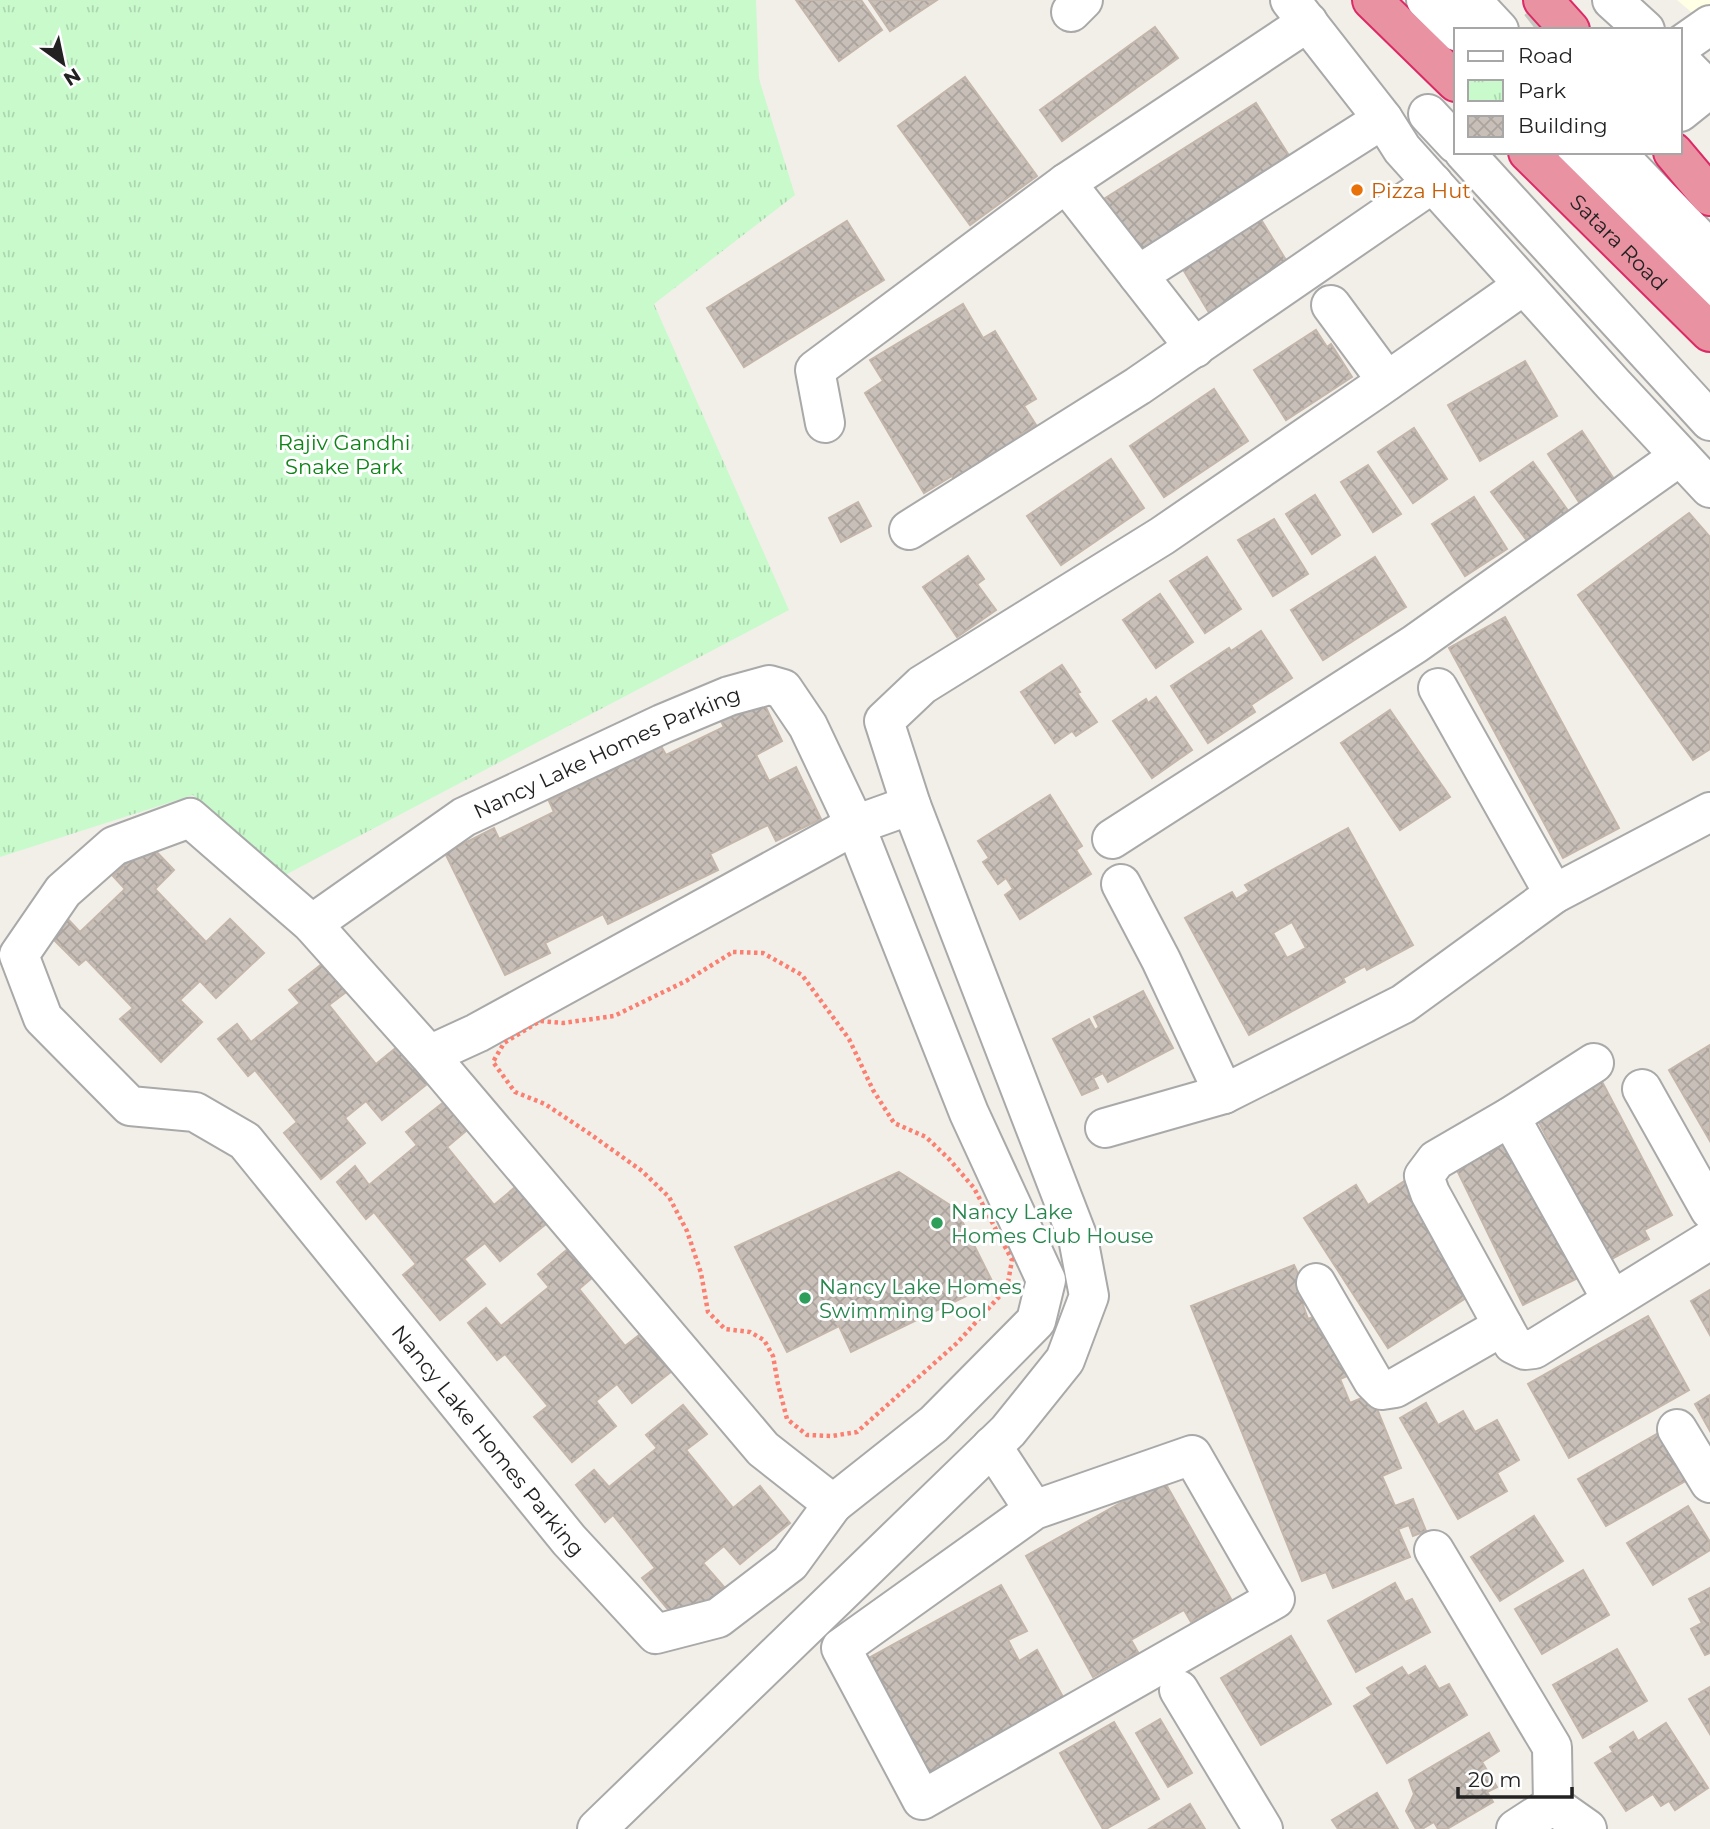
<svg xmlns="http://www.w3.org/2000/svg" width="1710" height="1829" viewBox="0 0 1710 1829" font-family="Montserrat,sans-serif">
  <defs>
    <pattern id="park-tufts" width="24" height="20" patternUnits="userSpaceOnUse" patternTransform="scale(1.75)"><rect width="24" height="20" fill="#c8facc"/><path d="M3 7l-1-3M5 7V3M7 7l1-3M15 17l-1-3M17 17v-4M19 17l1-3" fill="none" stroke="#acd6af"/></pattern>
    <pattern id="building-cross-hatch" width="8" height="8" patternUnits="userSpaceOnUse" patternTransform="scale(1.75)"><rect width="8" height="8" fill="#c7bfb8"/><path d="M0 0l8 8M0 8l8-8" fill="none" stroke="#aba49e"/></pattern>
  </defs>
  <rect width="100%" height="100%" fill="#f2efe9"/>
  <!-- education -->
  <path fill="#ffffe5" d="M1677 0H1710V28Z"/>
  <!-- park -->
  <path fill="url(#park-tufts)" d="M0 0H756L759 79 795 195 654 304 789 610 268 884 193 795 0 857Z"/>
  <!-- building -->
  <g fill="url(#building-cross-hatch)" stroke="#c4b6ab" stroke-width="2" fill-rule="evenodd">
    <path d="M796 0H861L882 30 839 61Z"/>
    <path d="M869 0H937L890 31Z"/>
    <path d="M1155 27 1178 58 1062 141 1040 110Z"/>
    <path d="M965 77 1037 176 970 225 898 126Z"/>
    <path d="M1256 103 1295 165 1138 264 1099 202Z"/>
    <path d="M1257 213 1294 273 1214 321 1178 261Z"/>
    <path d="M847 221 884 280 744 367 707 308Z"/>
    <path d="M963 304 983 338 995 331 1036 399 1024 406 1036 425 1015 438 1024 452 960 490 952 476 924 493 865 393 883 381 870 360Z"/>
    <path d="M1316 330 1327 347 1331 344 1352 377 1286 420 1254 370Z"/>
    <path d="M1525 361 1557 416 1480 461 1448 405Z"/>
    <path d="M1214 389 1248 441 1164 497 1130 446Z"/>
    <path d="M1414 428 1447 479 1413 503 1378 452Z"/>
    <path d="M1582 431 1614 479 1579 502 1548 454Z"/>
    <path d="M1111 459 1144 508 1061 565 1027 516Z"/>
    <path d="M1533 462 1569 512 1528 542 1491 492Z"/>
    <path d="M1368 465 1401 514 1373 532 1341 482Z"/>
    <path d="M1315 495 1340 535 1312 554 1286 514Z"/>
    <path d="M1474 497 1507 549 1465 576 1432 524Z"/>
    <path d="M858 502 871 526 841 542 829 518Z"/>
    <path d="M1689 513 1710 537V749L1693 760 1578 595Z"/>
    <path d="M1274 519 1308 574 1273 596 1238 540Z"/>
    <path d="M968 556 984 579 977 584 996 610 957 637 923 587Z"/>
    <path d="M1207 557 1241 609 1205 633 1170 581Z"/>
    <path d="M1375 557 1406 607 1323 660 1291 610Z"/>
    <path d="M1160 594 1193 642 1156 668 1123 620Z"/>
    <path d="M1505 617 1619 828 1563 858 1449 648Z"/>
    <path d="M1261 631 1292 678 1251 705 1255 712 1208 743 1171 686 1229 648 1231 651Z"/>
    <path d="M1062 665 1080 692 1077 693 1097 722 1076 736 1072 731 1055 743 1021 692Z"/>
    <path d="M761 697 782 741 756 755 769 781 796 767 821 819 776 841 768 825 710 854 718 870 608 924 603 914 545 943 550 953 505 975 445 853 494 828 499 839 554 812 549 801 661 746 666 755 724 727 719 717Z"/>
    <path d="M1156 697 1192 750 1152 778 1113 721 1146 699 1148 703Z"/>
    <path d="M1390 710 1450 797 1400 830 1341 743Z"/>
    <path d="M1050 795 1082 846 1076 850 1091 874 1020 919 1005 895 1013 889 1006 878 998 884 983 862 989 858 978 841Z"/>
    <path d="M1348 828 1413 945 1367 970 1365 966 1343 978 1345 982 1249 1035 1185 918 1232 892 1236 899 1249 891 1245 885ZM1292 922 1306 948 1287 958 1273 933Z"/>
    <path d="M148 843 174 870 155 889 206 942 230 919 264 953 216 998 200 981 180 1000 202 1022 161 1062 120 1019 133 1008 86 959 79 965 46 932 64 915 80 932 125 889 113 876Z"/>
    <path d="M327 960 350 989 329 1005 376 1064 402 1043 432 1080 382 1120 366 1101 345 1118 365 1143 321 1179 284 1133 297 1122 255 1070 248 1076 218 1039 237 1024 251 1042 300 1003 289 990Z"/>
    <path d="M1143 991 1173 1048 1108 1082 1103 1073 1093 1078 1098 1088 1082 1095 1053 1039 1089 1019 1095 1030 1099 1027 1094 1017Z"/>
    <path d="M1710 1045V1141L1669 1070Z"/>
    <path d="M1598 1074 1672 1215 1644 1230 1649 1239 1610 1260 1532 1109Z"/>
    <path d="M444 1102 467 1130 447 1147 494 1205 520 1183 551 1220 500 1261 485 1243 464 1259 485 1284 440 1320 403 1275 416 1264 374 1212 366 1219 337 1182 355 1166 369 1185 417 1145 406 1132Z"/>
    <path d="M1512 1128 1584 1275 1523 1305 1451 1158Z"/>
    <path d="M899 1172 956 1209 993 1283 851 1352 839 1326 787 1352 735 1247Z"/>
    <path d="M1409 1178 1480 1289 1388 1348 1304 1218 1356 1185 1368 1205Z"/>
    <path d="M575 1243 599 1272 579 1289 625 1346 652 1325 683 1362 632 1403 617 1384 596 1401 616 1426 572 1462 534 1417 548 1406 505 1354 497 1360 468 1323 486 1308 501 1326 549 1287 538 1274Z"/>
    <path d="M1294 1265 1300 1278 1320 1297 1303 1305 1308 1319 1326 1312 1361 1370 1340 1379 1350 1403 1371 1394 1401 1468 1382 1476 1395 1506 1413 1499 1426 1531 1413 1536 1409 1525 1398 1529 1410 1557 1333 1588 1326 1572 1302 1581 1191 1306Z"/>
    <path d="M1710 1290V1335L1691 1301Z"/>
    <path d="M1648 1316 1689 1390 1569 1458 1528 1384Z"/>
    <path d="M1710 1395V1431L1695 1404Z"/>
    <path d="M1426 1403 1438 1425 1463 1411 1475 1432 1497 1420 1519 1460 1497 1473 1507 1491 1458 1519 1400 1418Z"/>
    <path d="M683 1405 707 1434 686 1450 733 1508 760 1486 790 1523 740 1564 724 1546 703 1563 724 1587 680 1624 642 1578 655 1568 613 1515 605 1522 576 1485 594 1470 609 1487 657 1448 646 1435Z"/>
    <path d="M1660 1432 1687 1480 1606 1526 1578 1479Z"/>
    <path d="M1163 1479 1231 1599 1191 1622 1184 1610 1131 1640 1138 1652 1093 1677 1026 1556Z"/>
    <path d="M1688 1506 1710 1542V1550L1653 1585 1627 1543Z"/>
    <path d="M1534 1516 1563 1561 1500 1601 1471 1557Z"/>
    <path d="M1583 1570 1609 1615 1542 1654 1515 1609Z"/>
    <path d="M1395 1583 1405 1602 1412 1599 1430 1632 1356 1672 1328 1621Z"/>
    <path d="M1001 1585 1027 1631 1008 1640 1019 1661 1037 1650 1068 1706 924 1784 858 1664Z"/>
    <path d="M1710 1588V1653L1705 1655 1691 1629 1702 1623 1689 1599Z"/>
    <path d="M1291 1636 1331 1704 1261 1745 1221 1678Z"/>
    <path d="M1617 1649 1647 1701 1583 1738 1553 1685Z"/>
    <path d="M1425 1666 1439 1689 1449 1684 1467 1715 1387 1763 1354 1706 1372 1695 1367 1688 1402 1667 1408 1676Z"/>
    <path d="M1710 1687V1734L1689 1699Z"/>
    <path d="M1160 1719 1192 1773 1168 1787 1136 1733Z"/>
    <path d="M1114 1722 1159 1799 1106 1829H1103L1060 1753Z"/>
    <path d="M1666 1723 1708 1788 1675 1810 1669 1801 1661 1806 1653 1794 1626 1811 1595 1763 1613 1752 1610 1747 1633 1732 1638 1741Z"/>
    <path d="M1489 1733 1499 1751 1482 1762 1497 1787 1487 1792 1493 1802 1447 1829H1438L1434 1822 1422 1829H1416L1406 1811 1414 1794 1409 1780Z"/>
    <path d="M1377 1793 1398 1829H1338L1332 1820Z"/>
    <path d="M1190 1804 1205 1829H1149Z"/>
  </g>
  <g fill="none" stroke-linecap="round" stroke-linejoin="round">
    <!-- minor-tunnel -->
    <path stroke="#c8c6c1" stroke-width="38" stroke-dasharray="38 19" stroke-linecap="butt" d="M1536 30 1574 0"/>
    <defs>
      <g id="minor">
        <path d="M1290 0 1383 119 1402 149 1613 384 1710 488"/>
        <path d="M1426 0 1456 31"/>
        <path d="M1471 0 1499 30"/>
        <path d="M1612 0 1645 30"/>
        <path d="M1071 12 1083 0"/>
        <path d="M1680 46 1710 25"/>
        <path d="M1680 61 1710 91"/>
        <path d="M1680 112 1710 88"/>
        <path d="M1428 114 1456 144"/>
        <path d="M1464 152 1710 421"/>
        <path d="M1577 152 1627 206 1710 287"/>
        <path d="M1615 152 1710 250"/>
        <path d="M1066 183 1138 275"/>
        <path d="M1331 305 1387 381"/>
        <path d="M1195 348 1138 275 1383 119"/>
        <path d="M825 423 815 370 1066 183 1308 22"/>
        <path d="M909 530 1138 386 1433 183"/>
        <path d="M1438 688 1554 894"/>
        <path d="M1112 839 1415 644 1680 456"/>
        <path d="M1121 884 1161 960 1224 1094"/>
        <path id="s1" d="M312 924 464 817 662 724 729 696 769 685 783 689 808 726 855 825 969 1113 1046 1280 1036 1321 934 1424 833 1504"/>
        <path id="s2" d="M429 1055 312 924 190 818 114 846 63 891 19 955 43 1018 130 1106 195 1112 245 1141 569 1540 656 1634 718 1618 790 1563 833 1504 763 1449 429 1055 477 1033 855 825 911 805"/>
        <path d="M1594 1063 1510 1117 1436 1160 1424 1176 1430 1193 1513 1344 1525 1350 1534 1349 1710 1240"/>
        <path d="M1642 1089 1710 1210"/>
        <path d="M1510 1117 1612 1300"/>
        <path d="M1105 1128 1224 1094 1403 1004 1554 894 1710 812"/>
        <path d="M1316 1283 1373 1381 1382 1390 1395 1388 1503 1326"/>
        <path d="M1677 1429 1710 1483"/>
        <path d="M992 1446 1034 1510 841 1648 922 1800 1275 1599 1192 1455 1034 1510"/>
        <path d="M1434 1550 1552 1747 1553 1805"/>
        <path d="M1179 1690 1263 1829"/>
        <path d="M597 1829 1008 1431 1065 1360 1089 1296 1078 1238 911 805 884 721 922 685 1162 536 1376 389 1524 285"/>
        <path d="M1516 1829 1553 1805 1587 1829"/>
      </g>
      <g id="highway">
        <path d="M1372 0 1456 82"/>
        <path d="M1543 0 1570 30"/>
        <path id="s3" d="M1528 152 1710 332"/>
        <path d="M1673 152 1710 196"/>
      </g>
    </defs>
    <!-- minor casing -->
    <use href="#minor" stroke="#a9a9a9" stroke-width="42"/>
    <!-- highway casing -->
    <use href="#highway" stroke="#dc2a67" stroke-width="42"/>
    <!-- path -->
    <path stroke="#fa8072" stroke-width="4.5" stroke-dasharray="3.5 3.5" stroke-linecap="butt" d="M733 952 763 953 802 975 849 1039 873 1090 894 1123 926 1137 949 1159 974 1188 1012 1260 1007 1288 957 1343 857 1432 832 1436 807 1435 787 1419 778 1384 773 1356 764 1340 750 1332 725 1329 708 1312 701 1273 687 1231 669 1197 642 1171 590 1134 545 1104 515 1092 493 1062 504 1043 540 1021 563 1023 614 1016 686 981Z"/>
    <!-- minor -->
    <use href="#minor" stroke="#fff" stroke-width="38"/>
    <!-- highway -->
    <use href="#highway" stroke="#e892a2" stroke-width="38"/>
  </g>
  <!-- markers -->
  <circle fill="#e8710a" stroke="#fff" stroke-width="2.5" cx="1357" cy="190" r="7"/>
  <g fill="#2e9e5b" stroke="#fff" stroke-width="2.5">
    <circle cx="937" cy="1223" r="7"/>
    <circle cx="805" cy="1298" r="7"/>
  </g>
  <g text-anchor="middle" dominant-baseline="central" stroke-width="6" stroke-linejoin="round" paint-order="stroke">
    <!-- food labels -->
    <g font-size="21" fill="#c56008" stroke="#fff" text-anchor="start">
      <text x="1371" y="190">Pizza Hut</text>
    </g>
    <!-- street labels -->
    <g font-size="21" fill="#222" stroke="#fff">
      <text stroke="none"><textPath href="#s3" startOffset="128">Satara Road</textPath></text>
      <text stroke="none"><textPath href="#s1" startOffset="343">Nancy Lake Homes Parking</textPath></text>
      <text stroke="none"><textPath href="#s2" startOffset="1264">Nancy Lake Homes Parking</textPath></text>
    </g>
    <!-- park labels -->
    <g font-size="21" fill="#0c8416" stroke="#fff">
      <text x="344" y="442">Rajiv Gandhi<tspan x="344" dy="24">Snake Park</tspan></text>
    </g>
    <!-- leisure labels -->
    <g font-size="21" fill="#27864d" stroke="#fff" text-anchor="start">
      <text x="951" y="1211">Nancy Lake<tspan x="951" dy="24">Homes Club House</tspan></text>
      <text x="819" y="1286">Nancy Lake Homes<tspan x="819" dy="24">Swimming Pool</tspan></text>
    </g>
  </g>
  <!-- legend -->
  <rect x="1454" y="28" width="228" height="126" fill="#ffffff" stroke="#a7a7a7" stroke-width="2"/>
  <rect x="1468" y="51" width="35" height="10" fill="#ffffff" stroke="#a7a7a7" stroke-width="2"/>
  <text x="1518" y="63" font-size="21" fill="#222222">Road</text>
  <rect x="1468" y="80" width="35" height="21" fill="url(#park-tufts)" stroke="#a7a7a7" stroke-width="2"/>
  <text x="1518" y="98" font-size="21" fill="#222222">Park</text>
  <rect x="1468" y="116" width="35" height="21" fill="url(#building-cross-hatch)" stroke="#a7a7a7" stroke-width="2"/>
  <text x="1518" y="133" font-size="21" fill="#222222">Building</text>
  <!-- north arrow -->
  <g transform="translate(63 63) rotate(147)" stroke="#ffffff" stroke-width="5" paint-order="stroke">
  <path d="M0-5L12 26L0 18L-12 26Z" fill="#222222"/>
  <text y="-10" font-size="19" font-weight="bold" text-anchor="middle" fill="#222222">N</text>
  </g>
  <!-- scale -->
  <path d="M1458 1787v10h114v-10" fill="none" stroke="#222222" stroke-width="3.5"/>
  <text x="1468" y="1787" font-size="21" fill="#222222" stroke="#ffffff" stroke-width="5" paint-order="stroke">20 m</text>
</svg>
